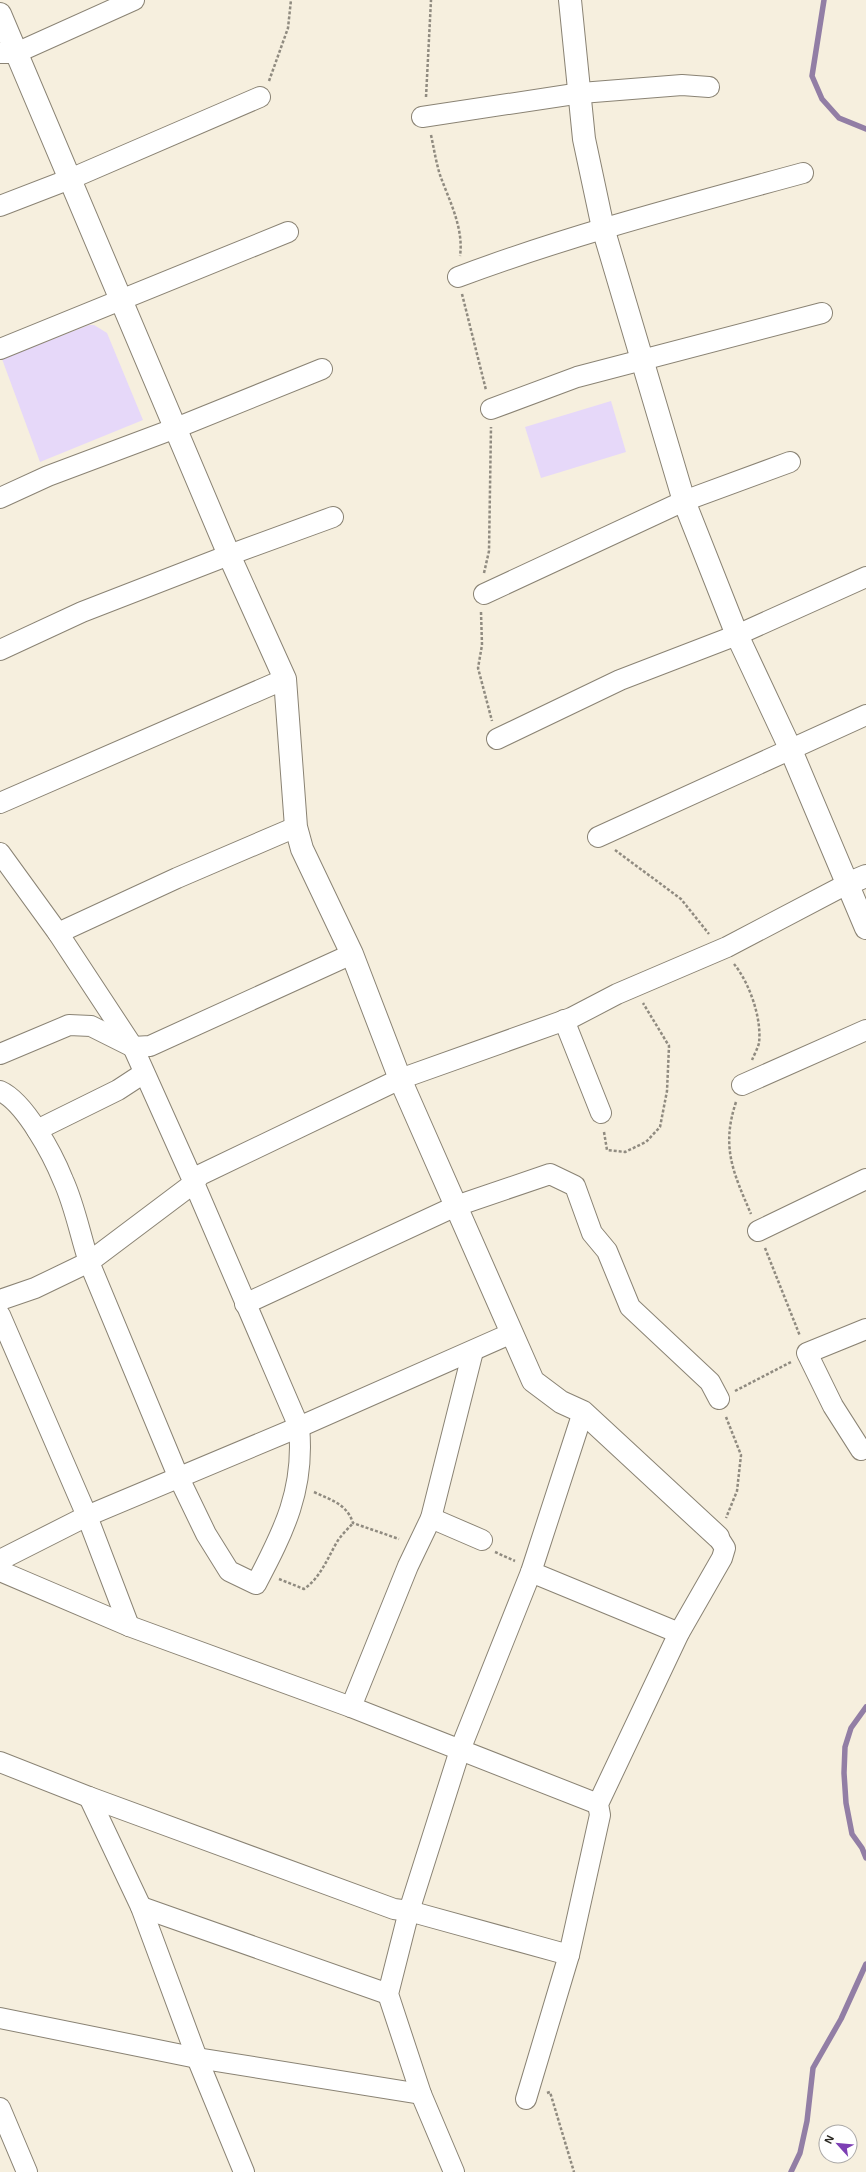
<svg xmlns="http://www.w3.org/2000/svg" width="866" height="2172" viewBox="0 0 866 2172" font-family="Helvetica,sans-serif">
  <rect width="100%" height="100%" fill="#f6efde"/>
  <!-- green -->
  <g fill="#e6d8f9">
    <path d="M89 325H94L107 333 143 420 40 462 2 359Z"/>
    <path d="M611 401 626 452 541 478 525 427Z"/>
  </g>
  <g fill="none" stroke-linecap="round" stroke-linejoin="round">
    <!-- stream -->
    <g stroke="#927ea5" stroke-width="5.5">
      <path d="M824 0 812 76 822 99 839 118 866 129"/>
      <path d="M866 1707 851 1728 845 1747 844 1773 846 1803 852 1834 862 1848 866 1858"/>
      <path d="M791 2172 800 2153 807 2121 813 2068 841 2019 866 1964"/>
    </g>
    <defs>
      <g id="street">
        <path d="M0 53H16L134 0"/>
        <path d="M422 117 581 93 682 85 709 87"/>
        <path d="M0 206 70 179 260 97"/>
        <path d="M458 277C570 235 686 205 803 173"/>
        <path d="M0 349 288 232"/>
        <path d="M491 409 577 377 822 313"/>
        <path d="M0 498 48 476 176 428 322 369"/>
        <path d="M484 594 684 501 790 462"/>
        <path d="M0 650 82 612 229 555 333 517"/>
        <path d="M497 739 620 680 737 635 866 577"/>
        <path d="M0 803 285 679"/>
        <path d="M598 837 866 715"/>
        <path d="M0 853 58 933 133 1047 194 1183 299 1427C305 1489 284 1531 256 1584L229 1571 206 1534 178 1476 89 1262 194 1183 200 1175 400 1079 571 1018 617 994 727 947 847 884"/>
        <path d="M58 933 177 878 296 827"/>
        <path d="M564 1020 601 1113"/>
        <path d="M0 1054 69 1025 91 1026 133 1047 150 1046 352 954"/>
        <path d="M742 1085 866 1030"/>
        <path d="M0 1091C25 1102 53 1155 63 1180 75 1206 80 1235 89 1262L35 1288 0 1300"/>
        <path d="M37 1130 118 1090 144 1073"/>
        <path d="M758 1231 866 1179"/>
        <path d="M245 1304 456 1206 550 1174 575 1186 592 1233 607 1251 630 1307 710 1382 719 1399"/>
        <path d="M0 1315 87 1516 129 1626"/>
        <path d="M861 1450 833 1406 807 1353 866 1329"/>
        <path d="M431 1518 482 1540"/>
        <path d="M0 1560 87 1516 299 1427 512 1333"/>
        <path d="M0 1571 129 1626 351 1707 598 1804"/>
        <path d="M531 1572 679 1633"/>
        <path d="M351 1707 408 1566 431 1518 473 1351"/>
        <path d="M0 1762 89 1797 394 1909 409 1911 569 1955"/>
        <path d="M89 1797 141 1907 197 2058 244 2172"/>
        <path d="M141 1907 388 1994"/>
        <path d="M0 2018 197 2058 421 2094"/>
        <path d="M526 2099 569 1955 600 1815 598 1804 679 1633 722 1558 725 1548 718 1537"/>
        <path d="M0 2108 27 2172"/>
        <path d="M454 2172 421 2094 388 1994 409 1911 460 1750 531 1572 583 1412"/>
      </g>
      <g id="secondary">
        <path d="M570 0 584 139 603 228 684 501 737 635 790 748 866 928"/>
        <path d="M0 14 229 555 285 679 296 827 302 849 352 954 400 1079 533 1381 561 1402 583 1412 718 1537"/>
        <path d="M847 884 866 876"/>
      </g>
    </defs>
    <!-- street casing -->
    <use href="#street" stroke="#8a8374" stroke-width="22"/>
    <!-- secondary casing -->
    <use href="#secondary" stroke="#8a8374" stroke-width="24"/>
    <!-- path -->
    <g stroke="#908b80" stroke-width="2.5" stroke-dasharray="3 2" stroke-linecap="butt">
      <path d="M269 81 288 28 291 0"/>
      <path d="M426 97 431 0"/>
      <path d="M431 135C434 149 436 162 440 175 449 200 464 228 460 256"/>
      <path d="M462 294 486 390"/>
      <path d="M484 573 489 551 491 427"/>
      <path d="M481 612 482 645 478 668 492 721"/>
      <path d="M615 850 681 899 709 934"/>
      <path d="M734 964C749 982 762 1018 759 1043 758 1048 754 1055 752 1060"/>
      <path d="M736 1102C721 1147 733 1172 751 1214"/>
      <path d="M604 1132 607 1150 625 1152 646 1142 660 1127 667 1091 669 1046 643 1003"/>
      <path d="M765 1248 800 1336"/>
      <path d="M735 1391 791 1362"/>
      <path d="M726 1417 741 1455 737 1491 726 1518"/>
      <path d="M314 1492C331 1500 347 1504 353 1523L399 1539"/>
      <path d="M495 1552 515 1561"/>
      <path d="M279 1579 304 1589C321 1577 327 1559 337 1542 341 1535 348 1529 353 1523"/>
      <path d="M547 2093 550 2092 574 2172"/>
    </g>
    <!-- street -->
    <use href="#street" stroke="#fff" stroke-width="20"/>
    <!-- secondary -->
    <use href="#secondary" stroke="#fff" stroke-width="22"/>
  </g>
  <!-- north arrow -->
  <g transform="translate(838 2144) rotate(297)"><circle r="19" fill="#ffffff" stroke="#aba9a7"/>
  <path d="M0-3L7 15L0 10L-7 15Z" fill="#7d3fb4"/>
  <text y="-6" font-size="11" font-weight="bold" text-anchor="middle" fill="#2c2923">N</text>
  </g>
</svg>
